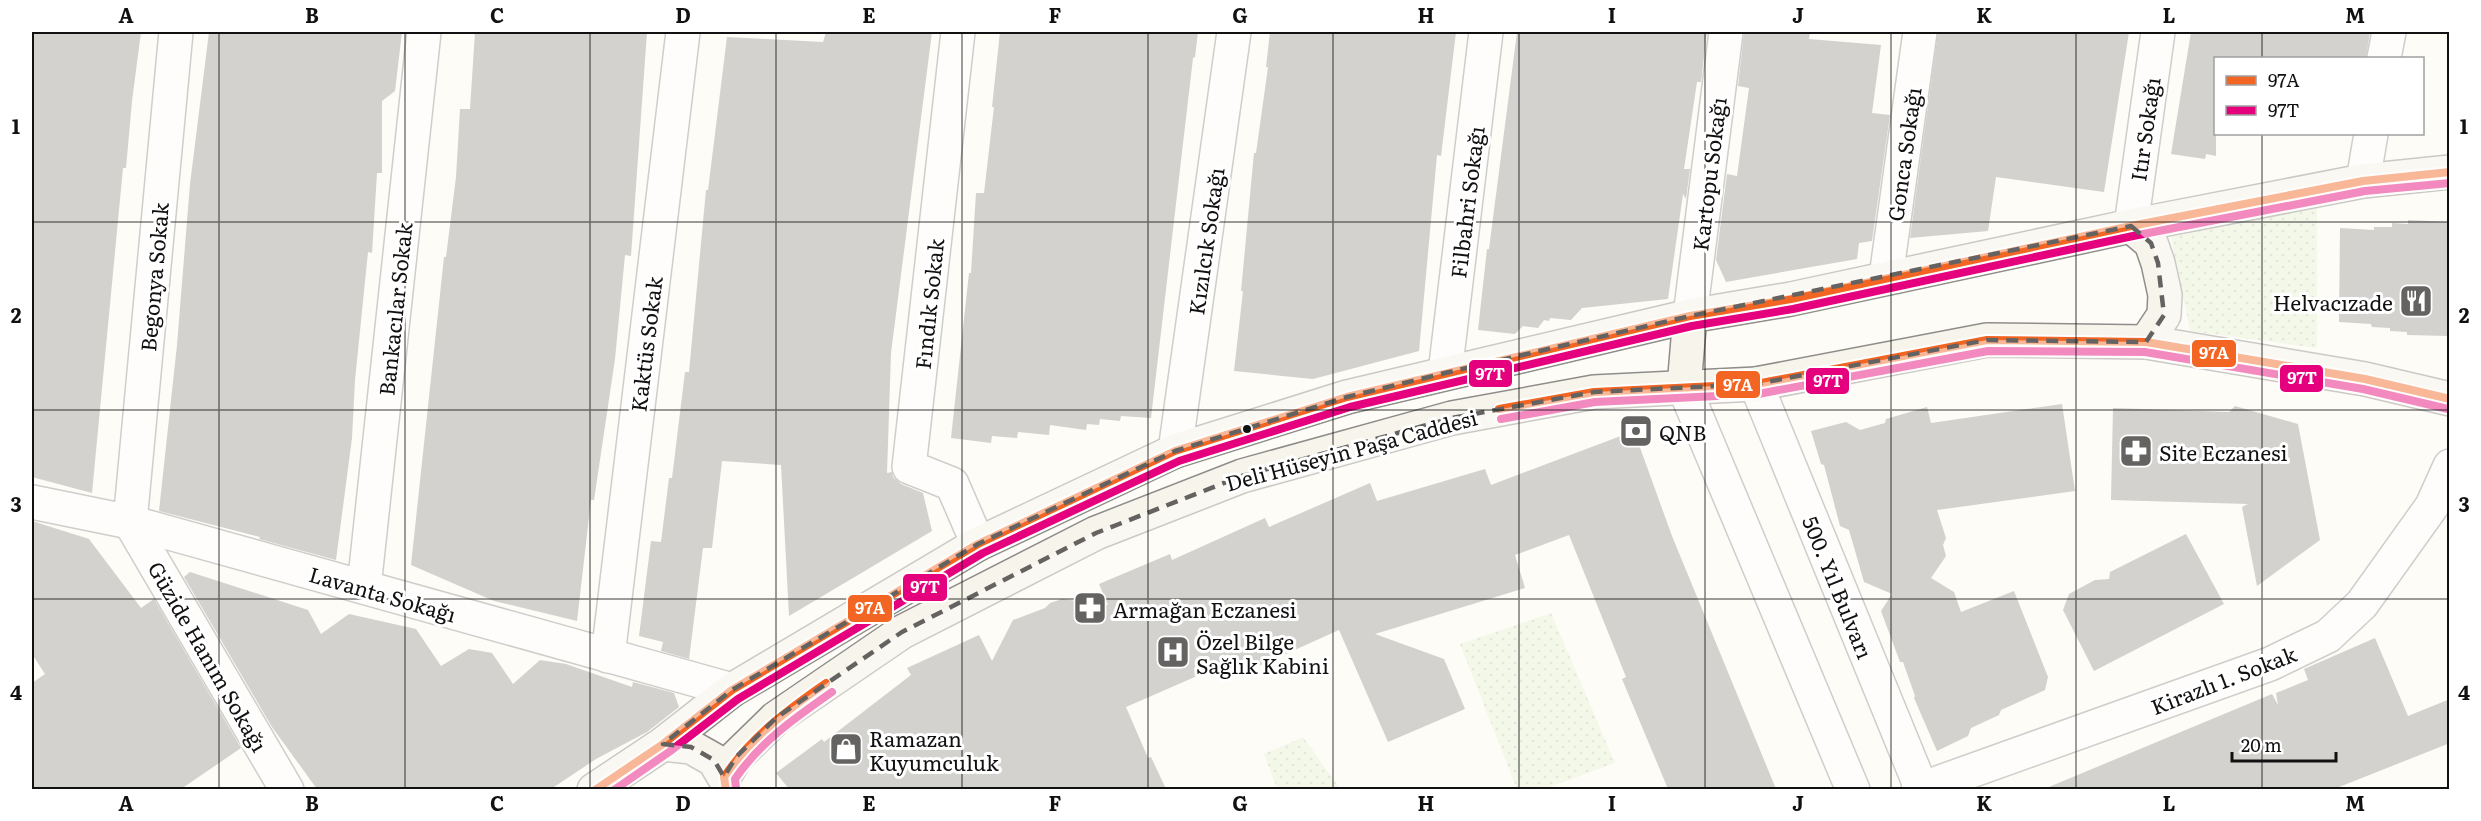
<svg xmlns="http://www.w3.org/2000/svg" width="2481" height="821" viewBox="0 0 2481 821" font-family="Literata,serif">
  <defs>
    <pattern id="grass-dots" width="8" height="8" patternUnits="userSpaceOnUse" patternTransform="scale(1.5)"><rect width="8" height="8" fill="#e7f3d7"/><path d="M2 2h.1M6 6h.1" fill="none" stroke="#c5cfb8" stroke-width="1.8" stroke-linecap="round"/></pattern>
  </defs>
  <rect width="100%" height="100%" fill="#fdfcf7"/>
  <!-- grass -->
  <g fill="url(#grass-dots)">
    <path d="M2317 207V348L2190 331 2171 237Z"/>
    <path d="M1551 613 1615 763 1544 789H1517L1460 644Z"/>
    <path d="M1303 737 1340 789H1277L1264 754Z"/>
  </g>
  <!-- building -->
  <g fill="#a19f9c">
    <path d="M32 32H141L132 101 126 168H123L92 493 32 477Z"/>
    <path d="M209 32H402L395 91 382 101V173H377L372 253 368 252 355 380 352 438 336 560 259 539 260 537 159 511 177 345 190 184Z"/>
    <path d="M475 32H647L631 256 625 255 615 359 594 500H591L577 621 494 601 411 565 444 257H446L456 177 460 109H470Z"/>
    <path d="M826 32H932L891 353 887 473 892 472 893 477 901 484 923 493 932 531 789 616 781 465 722 461 712 548H703L689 659 661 651 663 642 639 636 651 541 661 542 669 478H672L685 372H689L706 190H708L727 37 823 42Z"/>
    <path d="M1000 32H1198L1195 57 1193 58 1151 418 1121 416 1120 421 1100 419 1099 425 1087 424 1086 430 1050 425 1049 435 1018 432 1017 438 992 436 991 443 951 438 969 273H971L976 193H984L994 107H992Z"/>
    <path d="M1270 32H1456L1441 156 1437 155 1419 351 1313 379 1234 371 1243 291H1241L1254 153H1256L1268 67H1266Z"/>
    <path d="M1517 32H1707L1701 82H1697L1684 169H1690L1686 199 1683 194 1668 299 1582 308 1571 320 1550 318 1549 321 1544 320 1538 328 1523 326 1515 334 1478 330 1487 249H1489Z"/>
    <path d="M1744 32H1810L1809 39 1881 45 1872 113 1890 115 1872 241 1859 243 1857 259 1726 282 1716 260 1727 174 1737 176 1749 88 1738 86Z"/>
    <path d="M1938 32H2129L2104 192 1996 177 1988 231 1910 238Z"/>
    <path d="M2191 32H2370L2366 58H2216V156L2206 154 2205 159 2171 154Z"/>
    <path d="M2408 220 2450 222 2448 336 2407 335V332L2390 331V328L2372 327 2371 324 2339 322 2340 228 2374 230V227H2392V223L2408 224Z"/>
    <path d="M2062 404 2075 491 1937 510 1946 538 1943 545 1946 556 1931 578 1954 592 1961 612 2014 591 2048 677 2045 690 2001 710 1999 715 1971 728 1968 736 1937 751 1914 698 1915 696 1903 662H1900L1881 611 1892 594 1864 582 1849 530 1840 526 1824 465 1821 464 1811 431 1846 422 1860 430 1885 423 1886 419 1927 407 1931 423Z"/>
    <path d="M2235 406 2298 424 2320 540 2257 586 2242 507 2248 504 2111 500 2113 408 2229 412Z"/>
    <path d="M1634 431 1672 536 1776 789H1668L1622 679 1626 677 1569 535 1515 555 1525 588 1375 634 1444 659 1465 709 1388 742 1339 630 1243 673 1236 659 1126 707 1148 758 1151 757 1166 789H789L776 773 822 739 824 742 911 675 907 668 979 635 992 661 1013 620 1045 608 1050 603 1062 599 1108 605 1099 584 1170 554 1172 560 1265 518 1269 527 1370 483 1377 501 1485 469 1491 485Z"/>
    <path d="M32 521 89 539 141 608 154 599 241 748 181 789H32V683L45 674 32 654Z"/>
    <path d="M2186 534 2224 604 2094 671 2063 610 2069 594 2095 580 2109 579 2110 572Z"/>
    <path d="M190 572 308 610 321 634 349 614 416 629 441 666 469 649 492 653 513 684 540 660 566 664 632 687 633 682 674 693 679 707 647 732 596 759 551 789H317L272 727 184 577Z"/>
    <path d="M2375 638 2408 716 2450 699V743L2334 789H2044L2272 694 2278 705 2276 693 2308 680 2304 669Z"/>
  </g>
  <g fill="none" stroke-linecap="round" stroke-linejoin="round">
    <defs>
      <g id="street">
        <path d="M176 32 130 522 287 790"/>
        <path d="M958 32 909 467 952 484 978 544"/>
        <path d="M2384 58 2389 32"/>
        <path d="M2363 181 2371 134"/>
        <path d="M2131 226 2158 32"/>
        <path d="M1886 277 1920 32"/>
        <path d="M1690 316 1726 32"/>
        <path d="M1445 373 1486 32"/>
        <path d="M1756 384 1922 790"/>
        <path d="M1684 387 1853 790"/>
        <path d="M1175 451 1234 32"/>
        <path d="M32 502 130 522 732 690"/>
        <path d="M364 587 424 32"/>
        <path d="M608 656 683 32"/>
        <path d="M1918 790 2270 664 2328 636 2362 604 2432 506 2450 466"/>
      </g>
      <g id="secondary">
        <path d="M2131 226 2151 243 2158 263 2165 295 2164 315 2146 342"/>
        <path d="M1684 387 1690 316"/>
        <path d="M663 744 691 747 714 760 724 777 736 757 776 718 902 632 1096 533 1242 476 1452 418 1594 392 1756 384 1987 340 2146 342 2365 379 2450 399"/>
        <path d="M594 790 663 744 732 690 978 544 1175 451 1347 397 1690 316 1791 299 2131 226 2363 181 2450 172"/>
      </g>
    </defs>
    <!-- street casing -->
    <use href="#street" stroke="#979795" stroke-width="36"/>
    <!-- secondary casing -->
    <use href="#secondary" stroke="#8e8d8b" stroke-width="36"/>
    <!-- street -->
    <use href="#street" stroke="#fffffe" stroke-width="33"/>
    <!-- secondary -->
    <use href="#secondary" stroke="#f6f4eb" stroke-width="33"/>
    <defs>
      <g id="bus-1">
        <path d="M1499 409 1594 392 1756 384 1987 340 2146 342 2365 379 2450 399"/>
        <path d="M595 790 663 744 732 690 978 544 1175 451 1347 397 1690 316 1791 299 2131 226 2363 181 2450 172"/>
        <path d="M726 790 724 777C751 737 787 710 826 683"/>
      </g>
      <g id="bus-2">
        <path d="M1501 419 1595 402 1758 394 1988 351 2145 352 2363 389 2448 409"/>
        <path d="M736 788 735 779C760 742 796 717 832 692"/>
        <path d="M614 790 669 752 738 699 983 553 1179 461 1350 407 1692 326 1793 309 2133 236 2365 191 2450 183"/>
      </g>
    </defs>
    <!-- bus-1 casing -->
    <use href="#bus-1" stroke="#fff" stroke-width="12"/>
    <!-- bus-2 casing -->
    <use href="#bus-2" stroke="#fff" stroke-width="12"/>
    <!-- bus-1 -->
    <use href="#bus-1" stroke="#f26522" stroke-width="8"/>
    <!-- bus-2 -->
    <use href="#bus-2" stroke="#e5007d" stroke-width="8"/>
  </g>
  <!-- marked area -->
  <path d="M0 0H2481V821H0ZM2131 226 2151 243 2158 263 2164 315 2146 342 1987 340 1756 384 1594 392 1452 418 1242 476 1096 533 902 632 776 718 736 757 724 777 714 760 691 747 663 744 732 690 978 544 1175 451 1347 397 1445 373 1690 316Z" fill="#fdfcf7" fill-opacity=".55" fill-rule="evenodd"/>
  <path fill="none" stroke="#646362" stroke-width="4.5" stroke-dasharray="12 8" stroke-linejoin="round" d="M2131 226 2151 243 2158 263 2164 315 2146 342 1987 340 1756 384 1594 392 1452 418 1242 476 1096 533 902 632 776 718 736 757 724 777 714 760 691 747 663 744 732 690 978 544 1175 451 1347 397 1445 373 1690 316Z"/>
  <!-- grid -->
  <path fill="none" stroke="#111" stroke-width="1.5" stroke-opacity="0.55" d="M219 32V790M405 32V790M590 32V790M776 32V790M962 32V790M1148 32V790M1333 32V790M1519 32V790M1705 32V790M1891 32V790M2076 32V790M2262 32V58M2262 134V790M32 222H2450M32 410H2450M32 599H2450"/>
  <!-- icons -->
  <defs>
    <symbol id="restaurant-square" viewBox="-11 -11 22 22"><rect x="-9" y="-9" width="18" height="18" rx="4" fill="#646362" stroke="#fff"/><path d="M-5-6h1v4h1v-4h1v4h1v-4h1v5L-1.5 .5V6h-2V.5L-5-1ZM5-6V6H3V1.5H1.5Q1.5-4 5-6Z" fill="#fff"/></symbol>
    <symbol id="bank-square" viewBox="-11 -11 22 22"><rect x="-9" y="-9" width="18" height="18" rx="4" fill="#646362" stroke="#fff"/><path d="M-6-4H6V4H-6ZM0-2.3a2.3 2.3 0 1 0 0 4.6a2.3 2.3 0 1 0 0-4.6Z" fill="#fff"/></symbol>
    <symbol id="pharmacy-square" viewBox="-11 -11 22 22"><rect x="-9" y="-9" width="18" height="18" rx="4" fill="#646362" stroke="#fff"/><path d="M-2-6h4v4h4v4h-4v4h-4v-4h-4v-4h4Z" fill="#fff"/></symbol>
    <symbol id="hospital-square" viewBox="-11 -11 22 22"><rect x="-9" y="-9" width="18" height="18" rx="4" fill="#646362" stroke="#fff"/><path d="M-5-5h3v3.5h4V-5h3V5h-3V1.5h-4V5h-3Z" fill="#fff"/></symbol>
    <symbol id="shop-square" viewBox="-11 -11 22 22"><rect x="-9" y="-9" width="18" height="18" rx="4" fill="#646362" stroke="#fff"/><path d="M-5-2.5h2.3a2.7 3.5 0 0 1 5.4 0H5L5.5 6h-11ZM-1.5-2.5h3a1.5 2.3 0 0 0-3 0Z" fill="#fff"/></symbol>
  </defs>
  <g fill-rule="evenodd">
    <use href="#restaurant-square" x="2397" y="282" width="38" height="38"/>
    <use href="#bank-square" x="1617" y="412" width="38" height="38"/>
    <use href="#pharmacy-square" x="2117" y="432" width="38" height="38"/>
    <use href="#pharmacy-square" x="1071" y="589" width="38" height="38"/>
    <use href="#hospital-square" x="1154" y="633" width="38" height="38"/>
    <use href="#shop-square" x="827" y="730" width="38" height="38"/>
  </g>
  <!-- markers -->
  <circle fill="#111" stroke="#fff" stroke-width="2" cx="1247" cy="429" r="5"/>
  <g text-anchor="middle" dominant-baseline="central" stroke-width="6" stroke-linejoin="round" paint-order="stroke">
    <!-- street labels -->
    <g font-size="21" fill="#111" stroke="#fff">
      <text transform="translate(2144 129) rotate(-82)">Itır Sokağı</text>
      <text transform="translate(1903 154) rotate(-82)">Gonca Sokağı</text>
      <text transform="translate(1708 174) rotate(-83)">Kartopu Sokağı</text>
      <text transform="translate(1466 202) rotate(-83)">Filbahri Sokağı</text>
      <text transform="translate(1205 241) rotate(-82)">Kızılcık Sokağı</text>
      <text transform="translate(153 277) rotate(-85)">Begonya Sokak</text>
      <text transform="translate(928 304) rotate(-84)">Fındık Sokak</text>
      <text transform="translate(394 309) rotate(-84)">Bankacılar Sokak</text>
      <text transform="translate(645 344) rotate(-83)">Kaktüs Sokak</text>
      <text transform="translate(1351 449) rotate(-15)">Deli Hüseyin Paşa Caddesi</text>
      <text transform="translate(1839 587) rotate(68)">500. Yıl Bulvarı</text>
      <text transform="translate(383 593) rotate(16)">Lavanta Sokağı</text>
      <text transform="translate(209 656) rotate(60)">Güzide Hanım Sokağı</text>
      <text transform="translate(2223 679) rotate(-21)">Kirazlı 1. Sokak</text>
    </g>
    <!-- poi labels -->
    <g font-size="21" fill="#111" stroke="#fff" text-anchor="start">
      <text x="2393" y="301" text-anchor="end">Helvacızade</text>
      <text x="1659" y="431">QNB</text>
      <text x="2159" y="451">Site Eczanesi</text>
      <text x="1113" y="608">Armağan Eczanesi</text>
      <text x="1196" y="640">Özel Bilge<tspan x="1196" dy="24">Sağlık Kabini</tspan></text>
      <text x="869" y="737">Ramazan<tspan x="869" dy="24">Kuyumculuk</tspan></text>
    </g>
  </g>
  <g stroke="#fff" stroke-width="2">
    <rect x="2191" y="339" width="46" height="29" rx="6" fill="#f26522"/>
    <rect x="1468" y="359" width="45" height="29" rx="6" fill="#e5007d"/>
    <rect x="2279" y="364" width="45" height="29" rx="6" fill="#e5007d"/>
    <rect x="1805" y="367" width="45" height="28" rx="6" fill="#e5007d"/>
    <rect x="1715" y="370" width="46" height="29" rx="6" fill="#f26522"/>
    <rect x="902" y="573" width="46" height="29" rx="6" fill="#e5007d"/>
    <rect x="847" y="594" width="46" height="29" rx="6" fill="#f26522"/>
  </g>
  <g font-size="16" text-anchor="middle" font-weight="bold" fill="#fff">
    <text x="2214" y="359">97A</text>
    <text x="1490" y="380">97T</text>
    <text x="2302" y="384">97T</text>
    <text x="1828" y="387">97T</text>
    <text x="1738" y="391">97A</text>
    <text x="925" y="593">97T</text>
    <text x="870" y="614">97A</text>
  </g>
  <!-- border -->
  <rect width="2481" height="821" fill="none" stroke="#ffffff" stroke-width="66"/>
  <!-- legend -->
  <rect x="2214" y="57" width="210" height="78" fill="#ffffff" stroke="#a0a0a0" stroke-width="1.5"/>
  <rect x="2226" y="76" width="30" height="9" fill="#f26522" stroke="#a0a0a0" stroke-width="1.5"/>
  <text x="2268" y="87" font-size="18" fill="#111111">97A</text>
  <rect x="2226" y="106" width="30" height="9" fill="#e5007d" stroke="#a0a0a0" stroke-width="1.5"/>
  <text x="2268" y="117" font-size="18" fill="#111111">97T</text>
  <!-- scale -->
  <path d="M2232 752v9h104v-9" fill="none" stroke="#111111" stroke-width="3"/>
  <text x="2241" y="752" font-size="18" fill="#111111" stroke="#ffffff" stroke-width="4.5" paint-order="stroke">20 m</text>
  <rect x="33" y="33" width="2415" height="755" fill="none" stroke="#111" stroke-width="2"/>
  <g font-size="20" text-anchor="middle" font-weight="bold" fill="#111">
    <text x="126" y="23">A</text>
    <text x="312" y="23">B</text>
    <text x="497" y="23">C</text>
    <text x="683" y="23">D</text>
    <text x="869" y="23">E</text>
    <text x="1055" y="23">F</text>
    <text x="1240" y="23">G</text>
    <text x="1426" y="23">H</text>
    <text x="1612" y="23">I</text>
    <text x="1798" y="23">J</text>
    <text x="1984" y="23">K</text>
    <text x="2169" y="23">L</text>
    <text x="2355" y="23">M</text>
    <text x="16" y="134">1</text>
    <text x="2464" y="134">1</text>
    <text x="16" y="323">2</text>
    <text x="2464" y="323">2</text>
    <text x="16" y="512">3</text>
    <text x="2464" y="512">3</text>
    <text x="16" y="700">4</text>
    <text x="2464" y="700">4</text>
    <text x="126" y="811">A</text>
    <text x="312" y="811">B</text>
    <text x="497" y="811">C</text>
    <text x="683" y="811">D</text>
    <text x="869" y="811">E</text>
    <text x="1055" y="811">F</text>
    <text x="1240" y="811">G</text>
    <text x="1426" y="811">H</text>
    <text x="1612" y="811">I</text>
    <text x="1798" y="811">J</text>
    <text x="1984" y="811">K</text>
    <text x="2169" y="811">L</text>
    <text x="2355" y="811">M</text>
  </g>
</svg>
